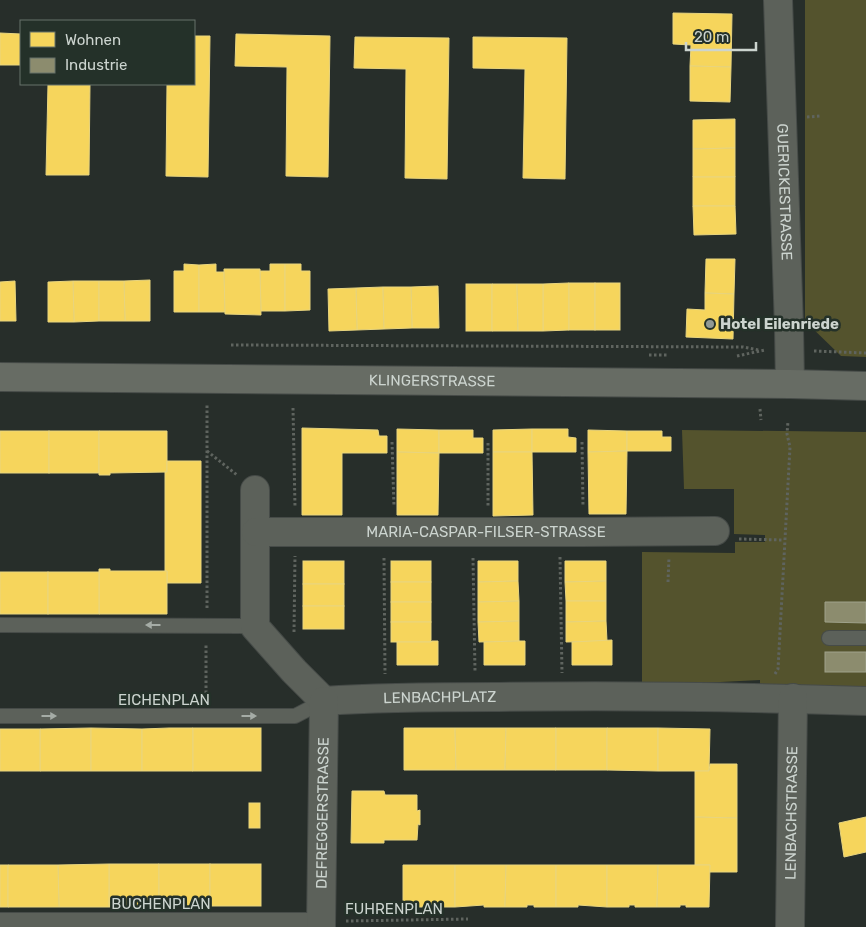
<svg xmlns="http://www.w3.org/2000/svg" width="866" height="927" viewBox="0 0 866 927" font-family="Rubik,sans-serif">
  <rect width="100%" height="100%" fill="#272e2a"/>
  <!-- green -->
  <g fill="#54532d">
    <path d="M805 0H866V357L841 356 805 321Z"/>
    <path d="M682 430 866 432V691L760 689V680L642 686V552L735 553V542H765V535L734 534V489H684Z"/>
  </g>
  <!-- homes -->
  <g fill="#f6d55c" stroke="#e9d57e">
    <path d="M673 13 732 14 731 67 690 66 691 45 673 44Z"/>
    <path d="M0 33 21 34V65H0Z"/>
    <path d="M236 34 330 36 328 177 286 176 287 67 235 66Z"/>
    <path d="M194 36H210L208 177 166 176 167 84H194Z"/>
    <path d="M355 37 449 38 447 179 405 178 406 69 354 68Z"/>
    <path d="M473 37 567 38 565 179 523 178 525 69 473 68Z"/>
    <path d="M690 66 731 67 730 102 690 101Z"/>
    <path d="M48 84H90L89 175H46Z"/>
    <path d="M735 119V148L693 149V120Z"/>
    <path d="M735 148V177H693V149Z"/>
    <rect x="693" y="177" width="42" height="29"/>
    <path d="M693 206H735L736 234 694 235Z"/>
    <path d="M706 259H735L734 294 705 293Z"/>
    <path d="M184 264 199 265V312H174V271H184Z"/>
    <path d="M216 264V272H224L225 312H199V265Z"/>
    <path d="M270 264H285V311H261L260 271H270Z"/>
    <path d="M285 264H301V271H310V310L285 311Z"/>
    <path d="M224 269H260L261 315 225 314Z"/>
    <path d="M150 280V321H125L124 281Z"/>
    <path d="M15 281 16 321H0V282Z"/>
    <path d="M73 281H99V321L74 322Z"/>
    <path d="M73 281 74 322H48V282Z"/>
    <path d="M99 281H124L125 321H99Z"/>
    <path d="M569 283V330L543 331V284Z"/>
    <rect x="569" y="283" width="26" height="47"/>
    <rect x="595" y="283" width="25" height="47"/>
    <rect x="466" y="284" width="26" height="47"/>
    <path d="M492 284H517L518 331H492Z"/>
    <path d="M517 284H543V331H518Z"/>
    <path d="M438 286 439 328H412L411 287Z"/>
    <path d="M383 287 384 329 357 330 356 288Z"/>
    <path d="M383 287H411L412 328 384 329Z"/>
    <path d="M356 288 357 330 329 331 328 289Z"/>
    <path d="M705 293 734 294 733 339 686 337 687 309 705 310Z"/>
    <path d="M302 428 378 430 379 436H387V453H342V515H302Z"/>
    <path d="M397 429 439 430V453L397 452Z"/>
    <path d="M532 429V452H493V430Z"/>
    <path d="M532 429H568V437L576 438V452H532Z"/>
    <path d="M439 430H473V438H483V453H439Z"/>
    <path d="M588 430 627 431V451L588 452Z"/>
    <rect x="0" y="431" width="49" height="42"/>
    <rect x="49" y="431" width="50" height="42"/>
    <path d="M99 431H167V472L110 473V475H99Z"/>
    <path d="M627 431H662V437H671V451H627Z"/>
    <path d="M627 451 626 514H589L588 452Z"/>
    <path d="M397 452 439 453 438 515H397Z"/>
    <path d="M493 452H532L533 515 493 516Z"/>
    <path d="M167 461H201V583H167V571H165V472H167Z"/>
    <rect x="303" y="561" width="41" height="23"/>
    <rect x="391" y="561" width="40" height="21"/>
    <path d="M478 561H518V581L478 582Z"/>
    <path d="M565 561H606V581L565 582Z"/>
    <path d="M99 569H110V571H167V614H99Z"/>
    <rect x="0" y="572" width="48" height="42"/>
    <rect x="48" y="572" width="51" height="42"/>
    <path d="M518 581 519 601 478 602V582Z"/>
    <path d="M606 581V601H566L565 582Z"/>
    <rect x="391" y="582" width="40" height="20"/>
    <rect x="303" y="584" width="41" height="22"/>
    <path d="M519 601V621L478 622V602Z"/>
    <path d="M566 601H606V621L566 622Z"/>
    <rect x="391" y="602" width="40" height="20"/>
    <rect x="303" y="606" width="41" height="23"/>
    <path d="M519 621V641L479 642 478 622Z"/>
    <path d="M606 621 607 641 566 642V622Z"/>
    <rect x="391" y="622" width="40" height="20"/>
    <path d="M612 640V665H572V642Z"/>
    <path d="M432 641H438V665H397V642H431Z"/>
    <path d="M519 641H525V665H484V642Z"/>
    <path d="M91 728V771H40V729Z"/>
    <path d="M91 728 142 729V771H91Z"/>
    <path d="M169 728H193V771H142V729Z"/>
    <rect x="193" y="728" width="68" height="43"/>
    <path d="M404 728H455L456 770H404Z"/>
    <path d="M455 728H506L505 770H456Z"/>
    <path d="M506 728H556V770H505Z"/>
    <rect x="556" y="728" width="51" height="42"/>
    <path d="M607 728H658V771L607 770Z"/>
    <path d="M658 728 710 729 709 771H658Z"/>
    <rect x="0" y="729" width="40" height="42"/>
    <path d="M710 764H737V818L695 817V771H709Z"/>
    <path d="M352 791H384L385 795H417V811L420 810V825L418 824 417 840H384V843H351Z"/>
    <rect x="249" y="803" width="11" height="25"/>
    <path d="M695 817 737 818V872H709L710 865H695Z"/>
    <path d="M866 817V852L844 857 839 823Z"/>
    <path d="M109 864H159V906L109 907Z"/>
    <path d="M109 864V907H59L58 865Z"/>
    <rect x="159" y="864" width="51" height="42"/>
    <rect x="210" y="864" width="51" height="42"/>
    <rect x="0" y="865" width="8" height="42"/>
    <path d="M8 865H58L59 907H8Z"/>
    <path d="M403 865H455V907H433V905H426V907H403Z"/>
    <path d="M455 865H506L505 907H484V905L455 907Z"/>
    <path d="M506 865H556V907H534V905H527V907H505Z"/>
    <path d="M556 865H607V907L578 905V907H556Z"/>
    <path d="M607 865H658L657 907H635V905H629V907H607Z"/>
    <path d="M658 865H710L709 907H686V905H680V907H657Z"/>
  </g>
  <!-- industry -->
  <g fill="#8c8c6e" stroke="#9fa28b">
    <path d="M825 602H866V623L825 622Z"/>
    <rect x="825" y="652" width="41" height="20"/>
  </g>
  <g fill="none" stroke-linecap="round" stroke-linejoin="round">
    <defs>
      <g id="lane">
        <path d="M0 625 240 626 255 627"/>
        <path d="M829 638H866"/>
        <path d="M0 716H295L324 701"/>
        <path d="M0 920H321"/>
      </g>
      <g id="street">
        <path id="s1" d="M778 0 789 328 790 384"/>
        <path id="s2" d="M255 490V627L294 671 324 701C382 697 440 697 498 697 621 695 744 697 866 701"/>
        <path id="s3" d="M256 532H584L715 531"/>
        <path id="s4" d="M321 927 324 701"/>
        <path id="s5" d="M790 927 793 698"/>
      </g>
      <g id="secondary">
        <path id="s6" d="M0 377 790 384 866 386"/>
      </g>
    </defs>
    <!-- lane casing -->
    <use href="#lane" stroke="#464b48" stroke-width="16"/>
    <!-- street casing -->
    <use href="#street" stroke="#464b48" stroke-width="30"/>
    <!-- secondary casing -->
    <use href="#secondary" stroke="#464b48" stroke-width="30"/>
    <!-- path -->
    <g stroke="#5f645f" stroke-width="3" stroke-dasharray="2.5 2.5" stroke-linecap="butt">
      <path d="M807 117 821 116"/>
      <path d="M231 345 743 347 759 350"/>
      <path d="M814 351 866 353"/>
      <path d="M649 355H668"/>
      <path d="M737 356 765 350"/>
      <path d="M293 408 295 507"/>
      <path d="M760 409 761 420"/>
      <path d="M392 442 394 507"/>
      <path d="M582 442 583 507"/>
      <path d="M488 443V508"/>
      <path d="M207 451 237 475"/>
      <path d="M739 539 784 540"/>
      <path d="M560 557 562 673"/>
      <path d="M384 558 385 674"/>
      <path d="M473 558 475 671"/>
      <path d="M668 582 669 557"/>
      <path d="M207 608V404"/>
      <path d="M294 632 295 556"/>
      <path d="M775 674 778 669 790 447 787 434 788 421"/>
      <path d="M206 698V644"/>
      <path d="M346 921 468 919"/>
    </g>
    <!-- lane -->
    <use href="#lane" stroke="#5c615a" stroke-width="14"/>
    <!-- street -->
    <use href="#street" stroke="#5c615a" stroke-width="28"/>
    <!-- secondary -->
    <use href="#secondary" stroke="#676c64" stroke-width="28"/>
  </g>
  <!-- one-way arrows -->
  <defs><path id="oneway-solid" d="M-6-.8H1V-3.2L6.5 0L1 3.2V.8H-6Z" transform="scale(1.25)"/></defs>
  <g fill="#a5aca6">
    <use href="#oneway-solid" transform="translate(153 625) rotate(-180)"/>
    <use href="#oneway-solid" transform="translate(49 716)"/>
    <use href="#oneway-solid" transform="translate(249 716)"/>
  </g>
  <!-- markers -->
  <circle fill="#929a95" stroke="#243129" stroke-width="2" cx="710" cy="324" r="5"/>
  <g text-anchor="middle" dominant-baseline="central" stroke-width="5" stroke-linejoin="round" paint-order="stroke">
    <!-- street labels -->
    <g font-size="15" fill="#ccd4cf" stroke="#243129">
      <text stroke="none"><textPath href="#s1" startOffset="192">GUERICKESTRASSE</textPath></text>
      <text stroke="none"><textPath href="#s6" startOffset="432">KLINGERSTRASSE</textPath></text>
      <text stroke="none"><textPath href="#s3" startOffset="230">MARIA-CASPAR-FILSER-STRASSE</textPath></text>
      <text stroke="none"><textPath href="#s2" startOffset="354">LENBACHPLATZ</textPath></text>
      <text x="164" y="700">EICHENPLAN</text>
      <text stroke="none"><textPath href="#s5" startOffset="114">LENBACHSTRASSE</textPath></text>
      <text stroke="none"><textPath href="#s4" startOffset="114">DEFREGGERSTRASSE</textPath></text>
      <text x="161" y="904">BUCHENPLAN</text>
      <text x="394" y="909">FUHRENPLAN</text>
    </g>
    <!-- poi labels -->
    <g font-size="15" font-weight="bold" fill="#ccd4cf" stroke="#243129" text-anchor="start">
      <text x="720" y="324">Hotel Eilenriede</text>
    </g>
  </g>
  <!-- legend -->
  <rect x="20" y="20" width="175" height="65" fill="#243129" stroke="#67726b"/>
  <rect x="30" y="32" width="25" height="15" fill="#f6d55c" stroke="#67726b"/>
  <text x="65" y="45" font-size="15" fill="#ccd4cf">Wohnen</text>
  <rect x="30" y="58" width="25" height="15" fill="#8c8c6e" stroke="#67726b"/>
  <text x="65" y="70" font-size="15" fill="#ccd4cf">Industrie</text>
  <!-- scale -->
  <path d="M686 42v8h70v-8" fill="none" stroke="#ccd4cf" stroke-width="2.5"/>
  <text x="694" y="42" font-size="15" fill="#ccd4cf" stroke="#243129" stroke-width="4" paint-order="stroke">20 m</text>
</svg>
